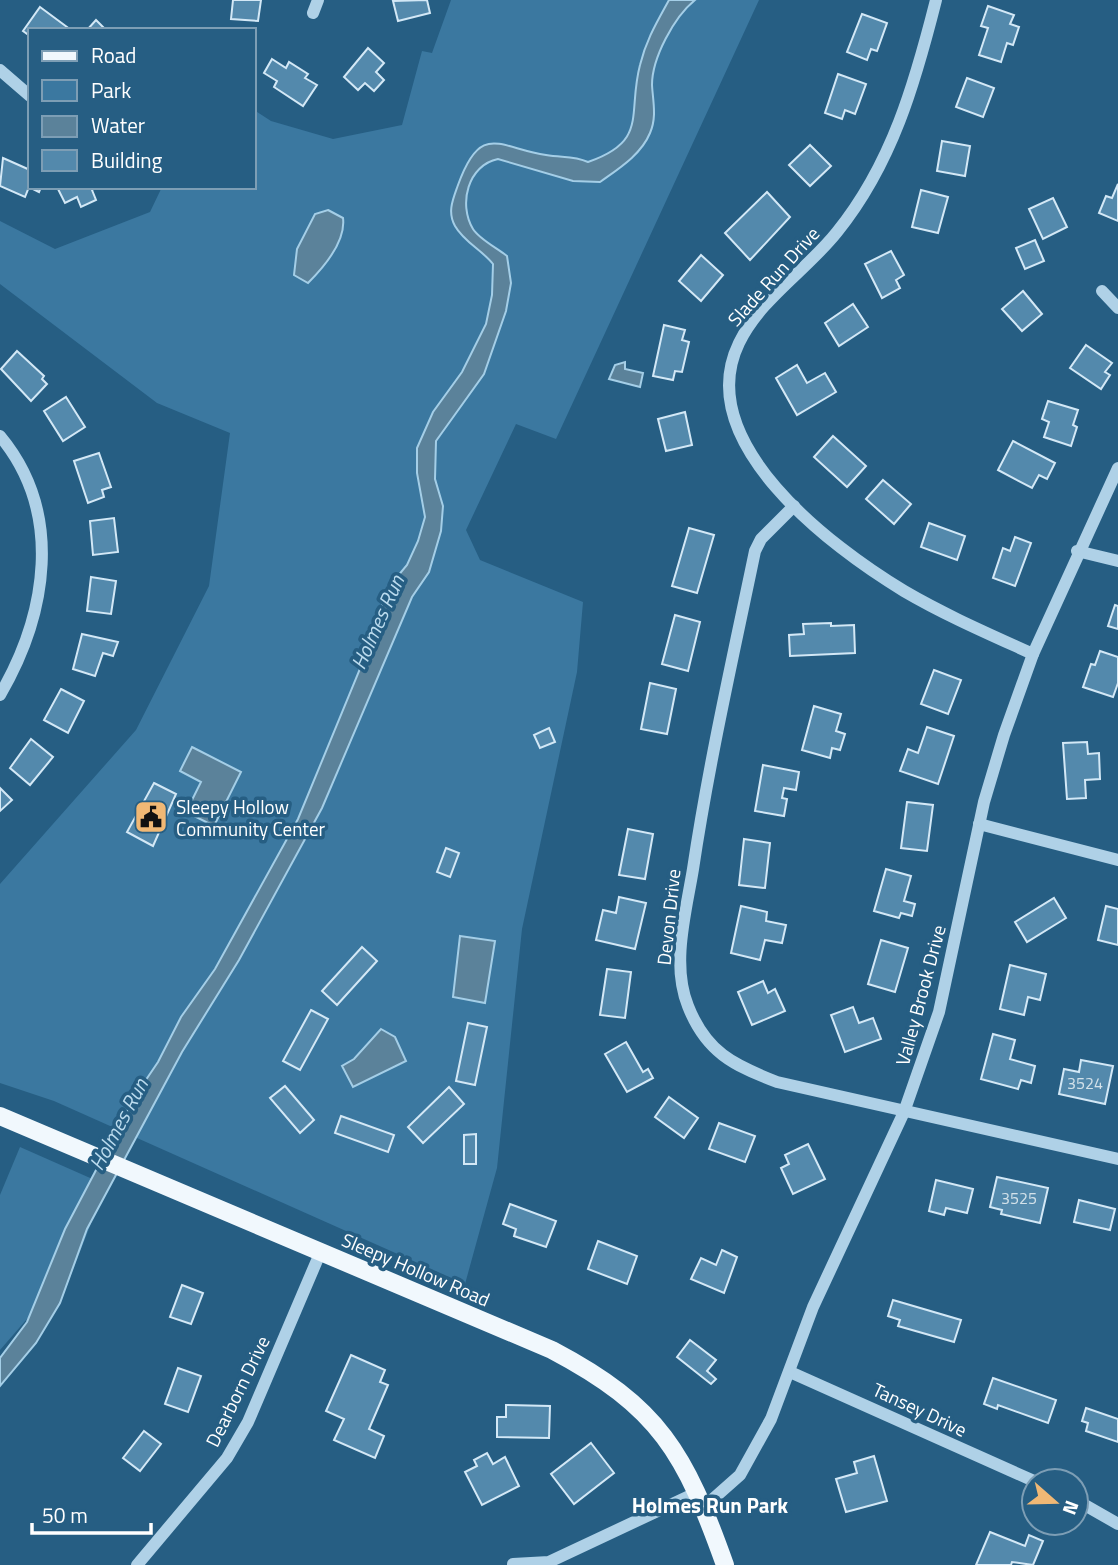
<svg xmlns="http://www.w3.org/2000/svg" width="1118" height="1565" viewBox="0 0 1118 1565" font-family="'Titillium Web',sans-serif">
  <rect width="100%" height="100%" fill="#265e83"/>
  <!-- green -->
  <g fill="#3b78a0">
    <path d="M451 0H759L556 439 516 424 466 530 480 560 583 602 577 672 522 929 497 1168 465 1284 54 1101 0 1083V884L136 730 209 586 230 433 157 403 0 284V221L55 249 150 212 162 187H254V110L271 121 333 139 402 125 422 51 432 53Z"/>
    <path d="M20 1147 106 1185 60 1303 46 1297 0 1350V1195Z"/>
  </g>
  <!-- water -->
  <g fill="#5b829a" stroke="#a4cee7" stroke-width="2">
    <path d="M669 0H695C674 17 652 58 652 85 653 102 657 117 650 133 641 155 618 169 600 182L573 181 498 159C468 165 458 204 473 229 479 239 497 248 507 256L511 283 506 311 484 374 436 441 435 479 443 506 441 531 429 572 412 597 322 808 239 960 182 1052 87 1229 60 1303 36 1343 0 1386V1358L27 1322 65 1229 135 1096 158 1062 181 1017 215 969 298 819 369 647 387 589 407 565 418 541 425 517 417 473V448L433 412 462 372 486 324 492 295 493 264C482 250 464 242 455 226 447 212 453 199 458 185 481 121 499 148 546 155 562 158 573 155 588 162 649 141 627 114 640 65 646 40 657 22 669 0Z"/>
    <path d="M328 210 343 218C346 241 324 267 308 283L294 275 297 249 315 214Z"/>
    <path d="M625 362V369L643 373 640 387 609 379 615 365Z"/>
    <path d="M192 747 241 772 214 826 186 812 201 782 180 771Z"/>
    <path d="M460 936 495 941 485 1003 453 997Z"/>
    <path d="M381 1029 395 1037 406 1061 353 1087 342 1066 354 1059Z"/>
  </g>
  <!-- building -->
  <g fill="#5389ac" stroke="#d3e8f6" stroke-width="2">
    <path d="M233 0H261L258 21 231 19Z"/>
    <path d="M427 0 430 13 398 21 393 1Z"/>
    <path d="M988 6 1014 15 1010 24 1019 27 1013 45 1007 43 1001 62 979 55 988 28 981 26Z"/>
    <path d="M40 7 71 30H30V36L23 31Z"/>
    <path d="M862 14 887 23 877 51 871 49 867 60 847 52Z"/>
    <path d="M96 20 106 30H87Z"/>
    <path d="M368 48 384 63 376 72 384 80 374 91 365 83 358 90 344 77Z"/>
    <path d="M272 59 286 68 289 62 308 74 305 78 317 85 303 106 274 87 277 81 264 73Z"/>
    <path d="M838 74 866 84 855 114 845 110 842 119 825 113Z"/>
    <path d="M967 78 994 88 983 117 956 107Z"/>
    <path d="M942 141 970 146 965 176 937 171Z"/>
    <path d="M810 145 831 166 810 186 789 165Z"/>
    <path d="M3 158 30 170V187H41L39 192 29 187 25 197 0 186Z"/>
    <path d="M1118 184V221L1099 213 1106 196 1112 198Z"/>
    <path d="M57 187H97L92 190 96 200 81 207 77 197 65 203Z"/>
    <path d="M921 190 948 197 938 233 912 227Z"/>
    <path d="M767 192 790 217 750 260 725 233Z"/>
    <path d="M1053 198 1067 227 1043 239 1029 209Z"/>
    <path d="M1035 240 1044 261 1025 269 1016 248Z"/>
    <path d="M891 251 904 275 896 280 900 288 882 298 865 264Z"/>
    <path d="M701 255 723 275 701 301 679 281Z"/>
    <path d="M1023 291 1042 314 1022 331 1002 309Z"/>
    <path d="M853 304 868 327 839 346 825 323Z"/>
    <path d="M664 325 685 330 682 340 689 342 682 372 675 371 673 380 653 376Z"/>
    <path d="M1086 345 1112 363 1105 372 1110 375 1101 389 1070 368Z"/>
    <path d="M17 351 44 376 42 379 47 384 31 401 1 369Z"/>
    <path d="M797 365 807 383 825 373 836 392 797 415 776 378Z"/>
    <path d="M66 397 85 427 63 441 44 411Z"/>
    <path d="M1048 401 1078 410 1073 425 1077 427 1071 446 1044 437 1049 422 1042 419Z"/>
    <path d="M685 412 692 445 666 451 658 419Z"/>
    <path d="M833 436 866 466 847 487 814 457Z"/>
    <path d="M1013 441 1055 463 1047 479 1039 475 1032 488 998 470Z"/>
    <path d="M99 453 111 487 102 490 104 497 88 503 74 461Z"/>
    <path d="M883 480 911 504 894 524 866 499Z"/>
    <path d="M114 518 118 552 93 555 90 521Z"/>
    <path d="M929 523 965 536 957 560 921 547Z"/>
    <path d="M689 528 714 535 697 593 672 586Z"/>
    <path d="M1015 537 1031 543 1015 586 993 578 1003 548 1010 551Z"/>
    <path d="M91 577 116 581 111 614 87 611Z"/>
    <path d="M1115 605 1118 606V629L1108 626Z"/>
    <path d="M675 615 700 622 688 671 662 664Z"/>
    <path d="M831 623V626L854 625 855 653 790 656 789 635 804 634 803 624Z"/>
    <path d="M82 634 118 642 113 656 103 653 95 676 73 669Z"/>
    <path d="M1100 651 1118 657V683L1113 697 1083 687 1091 664 1095 665Z"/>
    <path d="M934 670 961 680 948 714 921 704Z"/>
    <path d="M650 683 676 689 667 734 641 729Z"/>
    <path d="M61 689 84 701 68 733 44 720Z"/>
    <path d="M814 706 841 714 836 731 845 734 840 750 832 748 830 758 802 750Z"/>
    <path d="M927 727 954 736 938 784 900 771 908 749 918 753Z"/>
    <path d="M549 728 555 742 540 748 534 735Z"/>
    <path d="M31 739 53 757 30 785 10 768Z"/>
    <path d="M1087 742 1088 754 1099 753 1100 779 1085 780 1086 798 1067 799 1063 743Z"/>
    <path d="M763 765 799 772 796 790 784 788 782 798 787 799 784 816 755 811Z"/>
    <path d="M154 783 176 794 153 846 127 832Z"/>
    <path d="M0 788 12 800 0 811Z"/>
    <path d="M907 802 933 805 927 851 901 848Z"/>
    <path d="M628 829 653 834 645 879 619 875Z"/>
    <path d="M744 839 770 843 765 888 739 885Z"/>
    <path d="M446 848 459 853 450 877 437 872Z"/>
    <path d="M886 869 911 876 904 901 915 904 912 916 901 913 899 918 874 911Z"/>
    <path d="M619 897 646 903 635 949 596 940 603 910 616 913Z"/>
    <path d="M1054 898 1066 918 1027 942 1015 922Z"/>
    <path d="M741 906 767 912 766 921 786 925 782 943 765 940 760 960 731 953Z"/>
    <path d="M1106 906 1118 909V945L1098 940Z"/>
    <path d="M881 940 908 948 895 992 868 984Z"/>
    <path d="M362 947 377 961 337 1005 322 991Z"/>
    <path d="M1010 965 1046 974 1040 1000 1028 997 1024 1015 1000 1009Z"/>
    <path d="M607 969 631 972 625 1018 600 1015Z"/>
    <path d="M763 981 768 993 775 989 785 1011 752 1025 738 992Z"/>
    <path d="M853 1007 859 1023 873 1018 881 1039 845 1052 831 1015Z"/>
    <path d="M311 1010 328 1019 300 1070 283 1061Z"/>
    <path d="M468 1023 487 1027 475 1085 456 1081Z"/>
    <path d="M993 1034 1015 1040 1010 1059 1035 1066 1031 1083 1021 1080 1018 1089 981 1079Z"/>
    <path d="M626 1042 643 1072 648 1069 653 1078 627 1092 605 1054Z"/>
    <path d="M1081 1060 1113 1066 1105 1104 1059 1094 1064 1069 1079 1072Z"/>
    <path d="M285 1086 314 1120 300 1133 270 1098Z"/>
    <path d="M449 1087 464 1104 423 1143 408 1127Z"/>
    <path d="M669 1097 698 1118 684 1138 655 1117Z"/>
    <path d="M341 1116 394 1135 388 1152 335 1133Z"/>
    <path d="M719 1123 755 1136 745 1162 709 1149Z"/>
    <path d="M476 1134V1164H464V1135Z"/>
    <path d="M808 1144 825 1179 793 1194 781 1168 789 1164 785 1155Z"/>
    <path d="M997 1177 1048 1188 1040 1223 1001 1214 1002 1210 990 1207Z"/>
    <path d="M936 1180 973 1189 967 1213 946 1208 944 1215 929 1211Z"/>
    <path d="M1079 1200 1115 1209 1110 1230 1074 1222Z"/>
    <path d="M510 1204 556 1221 546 1247 514 1236 516 1229 503 1224Z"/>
    <path d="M598 1241 637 1256 627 1284 588 1269Z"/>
    <path d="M722 1250 737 1257 724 1293 691 1279 701 1258 716 1265Z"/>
    <path d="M182 1285 203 1293 191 1324 170 1317Z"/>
    <path d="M893 1300 961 1320 954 1342 898 1326 900 1320 888 1316Z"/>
    <path d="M690 1340 716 1360 707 1371 716 1379 711 1384 677 1357Z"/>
    <path d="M351 1355 385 1370 380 1382 388 1385 369 1429 384 1436 375 1458 334 1440 344 1419 326 1411Z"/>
    <path d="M178 1368 201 1376 188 1412 165 1404Z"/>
    <path d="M993 1378 1056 1400 1048 1423 998 1405 997 1409 984 1404Z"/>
    <path d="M506 1405 550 1406 549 1438 497 1437V1417H506Z"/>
    <path d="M1086 1408 1118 1419V1442L1086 1431 1088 1423 1082 1421Z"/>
    <path d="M144 1431 161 1444 140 1471 123 1458Z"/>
    <path d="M591 1443 614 1473 574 1504 551 1474Z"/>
    <path d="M487 1453 493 1464 505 1457 519 1486 482 1505 465 1472 477 1466 474 1460Z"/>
    <path d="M874 1456 887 1501 846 1512 836 1479 857 1473 854 1462Z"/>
    <path d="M990 1532 1025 1546 1029 1535 1043 1541 1033 1565 1012 1562 1011 1565H976Z"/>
  </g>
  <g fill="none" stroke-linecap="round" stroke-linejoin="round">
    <!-- minor -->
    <g stroke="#afd1e7" stroke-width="12">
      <path d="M936 0C915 83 892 164 837 232 807 270 760 299 739 343 691 442 831 547 904 591 945 615 989 634 1033 654"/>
      <path d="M313 13 318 0"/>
      <path d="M0 70 30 96"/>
      <path d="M1102 291 1118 308"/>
      <path d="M0 436C64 513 47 614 0 695"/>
      <path d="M794 506 761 539 755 551C733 657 709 762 693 869 686 912 671 964 688 1006 706 1052 733 1065 777 1082L1118 1159"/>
      <path d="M1077 551 1118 561"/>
      <path d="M979 824 1118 860"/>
      <path d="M790 1372 1034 1481"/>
      <path d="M1076 1500 1118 1524"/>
      <path d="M705 1506 740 1475 771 1419 813 1307 904 1112 939 1012 984 802 1004 735 1033 654 1118 468"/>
      <path d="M513 1564 549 1562 698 1492"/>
      <path d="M137 1565 227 1458 248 1422 321 1251"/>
    </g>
    <!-- major -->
    <path stroke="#f1f8fd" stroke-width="18" d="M0 1116 552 1350C660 1407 685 1453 725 1565"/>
  </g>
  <!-- icons -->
  <defs>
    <symbol id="civic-square" viewBox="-11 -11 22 22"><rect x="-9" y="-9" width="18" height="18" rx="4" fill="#f0b875" stroke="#265e83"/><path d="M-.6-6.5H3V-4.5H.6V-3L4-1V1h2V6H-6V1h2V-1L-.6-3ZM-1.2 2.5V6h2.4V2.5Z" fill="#111"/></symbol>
  </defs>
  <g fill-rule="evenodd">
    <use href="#civic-square" x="132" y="798" width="38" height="38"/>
  </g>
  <g text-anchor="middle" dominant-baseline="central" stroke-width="7" stroke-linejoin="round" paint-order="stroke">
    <!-- number labels -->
    <g font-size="16" fill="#d4e2ea">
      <text x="1085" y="1083">3524</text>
      <text x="1019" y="1198">3525</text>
    </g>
    <!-- street labels -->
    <g font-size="19" fill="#fff" stroke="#265e83">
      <text transform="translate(773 276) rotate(-48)">Slade Run Drive</text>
      <text transform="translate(668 917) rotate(-84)">Devon Drive</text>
      <text transform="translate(920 995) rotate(-75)">Valley Brook Drive</text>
      <text transform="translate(416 1269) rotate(23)">Sleepy Hollow Road</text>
      <text transform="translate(237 1391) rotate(-64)">Dearborn Drive</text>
      <text transform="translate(920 1409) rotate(25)">Tansey Drive</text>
    </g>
    <!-- poi labels -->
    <g font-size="19" fill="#fff" stroke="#265e83" text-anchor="start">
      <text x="176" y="806">Sleepy Hollow<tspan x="176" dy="22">Community Center</tspan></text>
    </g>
    <!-- water labels -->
    <g font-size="21" font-style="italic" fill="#bbdbee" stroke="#265e83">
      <text transform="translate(377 622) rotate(-66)">Holmes Run</text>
      <text transform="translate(118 1124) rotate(-62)">Holmes Run</text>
    </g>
    <!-- neighbourhood labels -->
    <g font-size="21" font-weight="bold" fill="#fff" stroke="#265e83">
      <text x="710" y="1505">Holmes Run Park</text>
    </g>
  </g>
  <!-- legend -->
  <rect x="28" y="28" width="228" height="161" fill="#265e83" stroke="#7d9eb5" stroke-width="2"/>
  <rect x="42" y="51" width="35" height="10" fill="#f1f8fd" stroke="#7d9eb5" stroke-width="2"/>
  <text x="91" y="63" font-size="21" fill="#ffffff">Road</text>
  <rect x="42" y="80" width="35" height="21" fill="#3b78a0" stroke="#7d9eb5" stroke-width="2"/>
  <text x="91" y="98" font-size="21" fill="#ffffff">Park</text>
  <rect x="42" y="116" width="35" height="21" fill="#5b829a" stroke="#7d9eb5" stroke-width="2"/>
  <text x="91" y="133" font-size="21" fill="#ffffff">Water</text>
  <rect x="42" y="150" width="35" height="21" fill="#5389ac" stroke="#7d9eb5" stroke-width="2"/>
  <text x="91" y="168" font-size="21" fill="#ffffff">Building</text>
  <!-- north arrow -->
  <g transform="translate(1055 1502) rotate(110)"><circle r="33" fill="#265e83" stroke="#7d9eb5" stroke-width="2"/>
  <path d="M0-5L12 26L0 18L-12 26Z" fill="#f0b875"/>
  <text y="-10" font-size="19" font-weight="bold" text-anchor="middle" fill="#ffffff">N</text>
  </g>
  <!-- scale -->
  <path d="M32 1523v10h119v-10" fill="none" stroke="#ffffff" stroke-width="3.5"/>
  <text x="42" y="1523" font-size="21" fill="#ffffff" stroke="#265e83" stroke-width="5" paint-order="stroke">50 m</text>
</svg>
